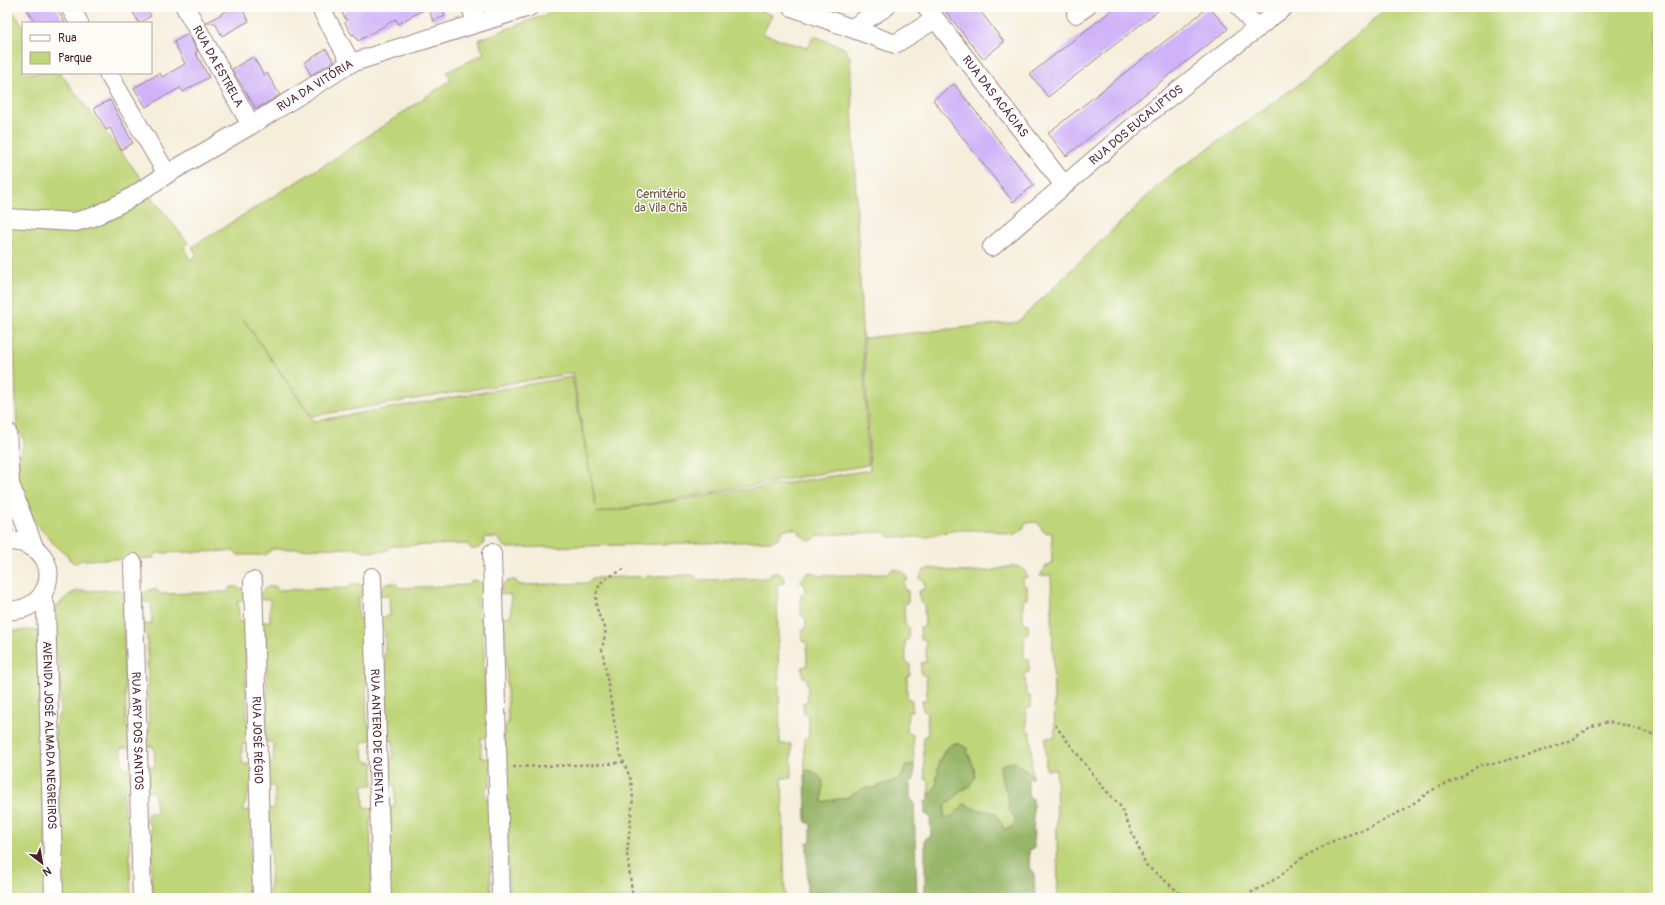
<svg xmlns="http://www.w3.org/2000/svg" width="1665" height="905" viewBox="0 0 1665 905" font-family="Pangolin,sans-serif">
  <rect width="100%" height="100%" fill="#fdfcf7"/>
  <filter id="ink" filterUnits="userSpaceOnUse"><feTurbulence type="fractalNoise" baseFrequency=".025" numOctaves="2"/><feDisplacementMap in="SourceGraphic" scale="8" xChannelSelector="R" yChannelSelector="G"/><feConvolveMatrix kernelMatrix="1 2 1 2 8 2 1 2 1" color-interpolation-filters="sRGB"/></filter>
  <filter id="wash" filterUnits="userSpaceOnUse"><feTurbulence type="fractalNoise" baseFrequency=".012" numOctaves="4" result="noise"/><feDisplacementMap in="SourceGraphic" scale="16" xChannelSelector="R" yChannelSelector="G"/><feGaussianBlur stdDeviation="0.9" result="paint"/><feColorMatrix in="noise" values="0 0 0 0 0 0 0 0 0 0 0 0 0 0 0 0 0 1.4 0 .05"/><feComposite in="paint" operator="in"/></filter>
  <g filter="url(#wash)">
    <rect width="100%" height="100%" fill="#f5eedb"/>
    <!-- green -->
    <g fill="#bfd579" stroke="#847a52" fill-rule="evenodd">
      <path d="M7 7H9L23 25V73H60L144 182 142 185 188 243 184 247 190 260 197 255 192 247 340 155 451 80 447 72 484 54 478 40 565 7H749L772 15 763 34 807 48 814 36 844 48 850 57 868 465 597 513 870 470 864 338 1018 322 1164 180 1305 80 1388 7H1658V898H1049V897L1058 896 1056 770H1046L1045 738 1055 737 1051 575 1040 576 1045 567 1052 563V533L1044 532 1037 522 1026 523 1021 531 1013 535 990 530H955L928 537H890L885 532 818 535 813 540H807L801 535 797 529H784L778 538 772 541 508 548 503 546 498 538 485 537 483 545 476 549H471L467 544 391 546 386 551 363 552 359 548 272 549 266 555H238L233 551 158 553 153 558 81 560 76 563 72 562 67 555 52 542 33 520 17 482 18 461 24 444 23 436 20 434 17 429 7 123ZM243 319 312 416 573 373 596 506 572 377 314 421Z"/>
      <path d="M1012 566C1020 566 1025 569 1027 577L1023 578V585L1027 587V599L1023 600V622L1028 624V635L1024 636V659L1029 660V672L1025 673 1026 695 1030 696 1031 708 1026 709 1027 731 1031 733 1032 775 1015 762 1002 781 1008 795 1009 810 1015 818C1015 825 1012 827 1005 830L995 813 975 809 964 804 952 816 944 819 945 805C955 799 958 791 969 787L974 767 968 753 967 748 959 744H952L945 749 939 762 936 787 929 796V781L925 779 923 737 928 735 927 713 923 710 922 701 927 698 926 676 921 674V663L926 662V640L921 639 920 627 925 626 924 604 920 602 919 591 924 589V581L919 579 923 571 930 568 957 572 990 571Z"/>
      <path d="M896 569 904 573 908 580 904 581V589L908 591V602L904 604 905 625 909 627V639L905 641 906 662 910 664V675L907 676V698L912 700V711L908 712 907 732 913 735 914 765H907L901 777 896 780 873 788 864 789 846 798 821 802C821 788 825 769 805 771L804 739 809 737 808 715 804 714 803 703 808 701 807 679 803 677 802 667 807 666V643L802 641V630L806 629V619L801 615V594L805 593V584L800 582C803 573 812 569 819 576L887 574 891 570Z"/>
      <path d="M771 573C780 572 784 575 786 583L777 584 780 744H791L792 778H782L785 898H509L504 728 508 723 505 627 501 622V617L511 616V595L500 594C500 585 505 580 515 580L520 585 588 583 592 578 694 575 699 580 767 578Z"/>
      <path d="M474 580C483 582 485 586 487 594L481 595 477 599 478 617H487L483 628 486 722 491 737 481 738V758H492L490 787 488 785C484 792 485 797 489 803L492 802V816L489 818 491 898H387L388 871 390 867 387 833 390 826 389 820 386 818 385 807 395 806V785H384V761L393 759V740H382L381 727 386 725 387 694 382 690 381 686 385 681V632L380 624V618L390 616 389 596 379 595 382 586 386 583H395L400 588 468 585 471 581Z"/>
      <path d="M351 584H358L364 586 368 597H358L359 619H369L367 645 365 648 367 722 370 727 372 740 362 742 364 759 368 762H373V785H363L364 807 373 808V818L370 820 372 881 376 882 375 891 372 892V898H269C270 885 271 873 271 860 271 851 268 839 269 830L271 829V823L265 821V810L275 808V789L272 786H264V766L273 763 274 745 271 742H263L267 726 266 635 259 623 270 621V599H259C261 590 266 586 275 586L279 590 347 588Z"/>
      <path d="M231 587C242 586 246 591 248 600L238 601 239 622H249V633L245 636 247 726 249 727 253 743 242 744V764H253L252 786 250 788 243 810 247 811 254 808 255 817 250 824 252 898H153L151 878 152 873 150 867 152 865 151 826 146 821 148 813H156L155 796 153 791 145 792 144 767H155L154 747 148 746 144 748 143 734 149 731 147 636 141 630V624H152L151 602H140C142 593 148 588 157 590L160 594 227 592Z"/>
      <path d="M119 590 125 594 128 602 123 608 126 726 130 729 132 748H121L123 767 133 769V791L123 792 124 814 133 813V822L129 827 131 898H60L55 725 60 711 61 679 60 665 53 641V614L58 605 70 594 78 591Z"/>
      <path d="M35 630 39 632 47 898H7V631Z"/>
    </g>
    <!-- forest -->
    <g fill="#97b669" stroke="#706a4a">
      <path d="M952 744H959L967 748 968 753 974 767 975 777 969 787 960 790 954 799 945 805 944 818 952 816 964 804 975 809 995 813 1005 830C1012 828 1015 825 1015 818L1009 810 1008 795 1002 781 1000 765 1015 762 1032 775V778L1028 779V796L1033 799 1034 848 1029 850 1030 871 1034 873 1035 898H925V839L931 836 930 816 925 814V802L929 800V796L936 787 939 762 946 749Z"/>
      <path d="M907 765H914V780L910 782V798L914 802 917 898H807V843L811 841V824L806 822 805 771C814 770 817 774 823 780L822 802 846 798 864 788H873L896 780 901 777Z"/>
    </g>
    <g id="blocks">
      <!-- building -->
      <g fill="#d0b2f8">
        <path d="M26 7H56L65 23H35Z"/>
        <path d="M130 7H146L151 16 139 23Z"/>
        <path d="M233 7H241L249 21 222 36 215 23H206Z"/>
        <path d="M352 7H442L445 16 433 21 428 7 398 24 396 19 358 41 354 34 352 35 345 23 347 21 342 13Z"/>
        <path d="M942 7H977L1004 42 983 59Z"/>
        <path d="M1116 7H1163L1048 97 1030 74Z"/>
        <path d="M1209 7 1228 29 1066 156 1048 133Z"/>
        <path d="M188 34 198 51 195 52 209 77 183 92 180 88 146 107 134 88 160 73 162 77 185 64 174 42Z"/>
        <path d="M326 49 334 61 311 75 304 63Z"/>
        <path d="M253 57 264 75 267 73 280 95 256 109 232 69Z"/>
        <path d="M954 84 1034 185 1013 202 933 100Z"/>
        <path d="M110 100 133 143 121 150 110 128 106 130 94 108Z"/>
      </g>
    </g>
  </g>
  <g filter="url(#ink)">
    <use href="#blocks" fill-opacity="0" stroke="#a08683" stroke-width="1"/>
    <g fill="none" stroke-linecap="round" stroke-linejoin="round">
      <defs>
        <g id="minor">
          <path d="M70 7 79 23"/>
          <path id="s1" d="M185 7 251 125"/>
          <path d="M320 7 351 63"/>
          <path d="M471 7 476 23"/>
          <path d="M792 7 895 44 934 20"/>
          <path id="s2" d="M926 7 1064 185"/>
          <path d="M1240 7 1257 29"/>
          <path d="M1076 14 1086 7"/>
          <path d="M852 28 886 7"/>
          <path d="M108 73 167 174"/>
          <path id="s3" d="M7 218 75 222 93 217 127 200 167 174 251 125 351 63 529 7"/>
          <path id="s4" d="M992 247 1149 113 1284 7"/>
          <path d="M7 432 10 484 34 547"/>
          <path d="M7 542C14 540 22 542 28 545 65 561 48 614 7 610"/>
          <path d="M492 553 501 898"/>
          <path id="s5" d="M133 563 142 898"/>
          <path id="s6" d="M372 577 382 898"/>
          <path id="s7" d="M253 581 262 898"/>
          <path id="s8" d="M42 597 46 608 54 898"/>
        </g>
      </defs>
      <!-- minor casing -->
      <use href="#minor" stroke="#a08683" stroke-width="20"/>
      <!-- path -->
      <g stroke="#a08683" stroke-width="2.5" stroke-dasharray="3 3" stroke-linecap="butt">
        <path d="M624 569C617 573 610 576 604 580 590 592 597 616 606 629L602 649 606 672 619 751 631 780 633 798 627 854 633 898"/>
        <path d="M1055 725 1101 785 1121 807 1146 865 1186 898"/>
        <path d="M513 767 607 764 623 762"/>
        <path d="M1240 898 1264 886 1280 876 1300 859 1337 839 1371 827 1407 808 1432 790 1463 776 1480 765 1493 764 1548 749 1571 740 1592 726 1608 722 1625 725 1658 736"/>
      </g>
      <!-- minor -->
      <use href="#minor" stroke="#fff" stroke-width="18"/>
    </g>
  </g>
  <g text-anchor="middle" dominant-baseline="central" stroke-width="3" stroke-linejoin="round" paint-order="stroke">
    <!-- street labels -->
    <g font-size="12" fill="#4a1f2b" stroke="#fdfcf7">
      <text stroke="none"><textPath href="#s1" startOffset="68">RUA DA ESTRELA</textPath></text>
      <text stroke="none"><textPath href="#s3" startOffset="345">RUA DA VITÓRIA</textPath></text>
      <text stroke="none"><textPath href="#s2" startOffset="113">RUA DAS ACÁCIAS</textPath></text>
      <text stroke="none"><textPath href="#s4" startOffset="189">RUA DOS EUCALIPTOS</textPath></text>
      <text stroke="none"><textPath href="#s5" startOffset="168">RUA ARY DOS SANTOS</textPath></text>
      <text stroke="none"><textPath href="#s8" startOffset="139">AVENIDA JOSÉ ALMADA NEGREIROS</textPath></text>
      <text stroke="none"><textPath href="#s6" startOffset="161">RUA ANTERO DE QUENTAL</textPath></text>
      <text stroke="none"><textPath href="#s7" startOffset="159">RUA JOSÉ RÉGIO</textPath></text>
    </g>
    <!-- park labels -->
    <g font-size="12" fill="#6d5642" stroke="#fdfcf7">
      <text x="661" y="194">Cemitério<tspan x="661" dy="14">da Vila Chã</tspan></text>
    </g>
  </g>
  <!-- margin -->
  <rect width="1665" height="905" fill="none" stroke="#fdfcf7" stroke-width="24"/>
  <!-- legend -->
  <rect x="22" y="22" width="130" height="52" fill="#fdfcf7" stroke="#b5a4a5"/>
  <rect x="30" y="35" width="20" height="6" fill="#ffffff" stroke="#b5a4a5"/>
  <text x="58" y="42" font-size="12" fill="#4a1f2b">Rua</text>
  <rect x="30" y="52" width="20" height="12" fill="#bfd579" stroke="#b5a4a5"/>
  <text x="58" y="62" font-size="12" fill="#4a1f2b">Parque</text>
  <!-- north arrow -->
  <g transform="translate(42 863) rotate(149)" stroke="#fdfcf7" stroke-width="3" paint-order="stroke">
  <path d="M0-3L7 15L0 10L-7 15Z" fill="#4a1f2b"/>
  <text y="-6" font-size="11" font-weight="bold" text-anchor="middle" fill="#4a1f2b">N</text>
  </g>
</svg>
